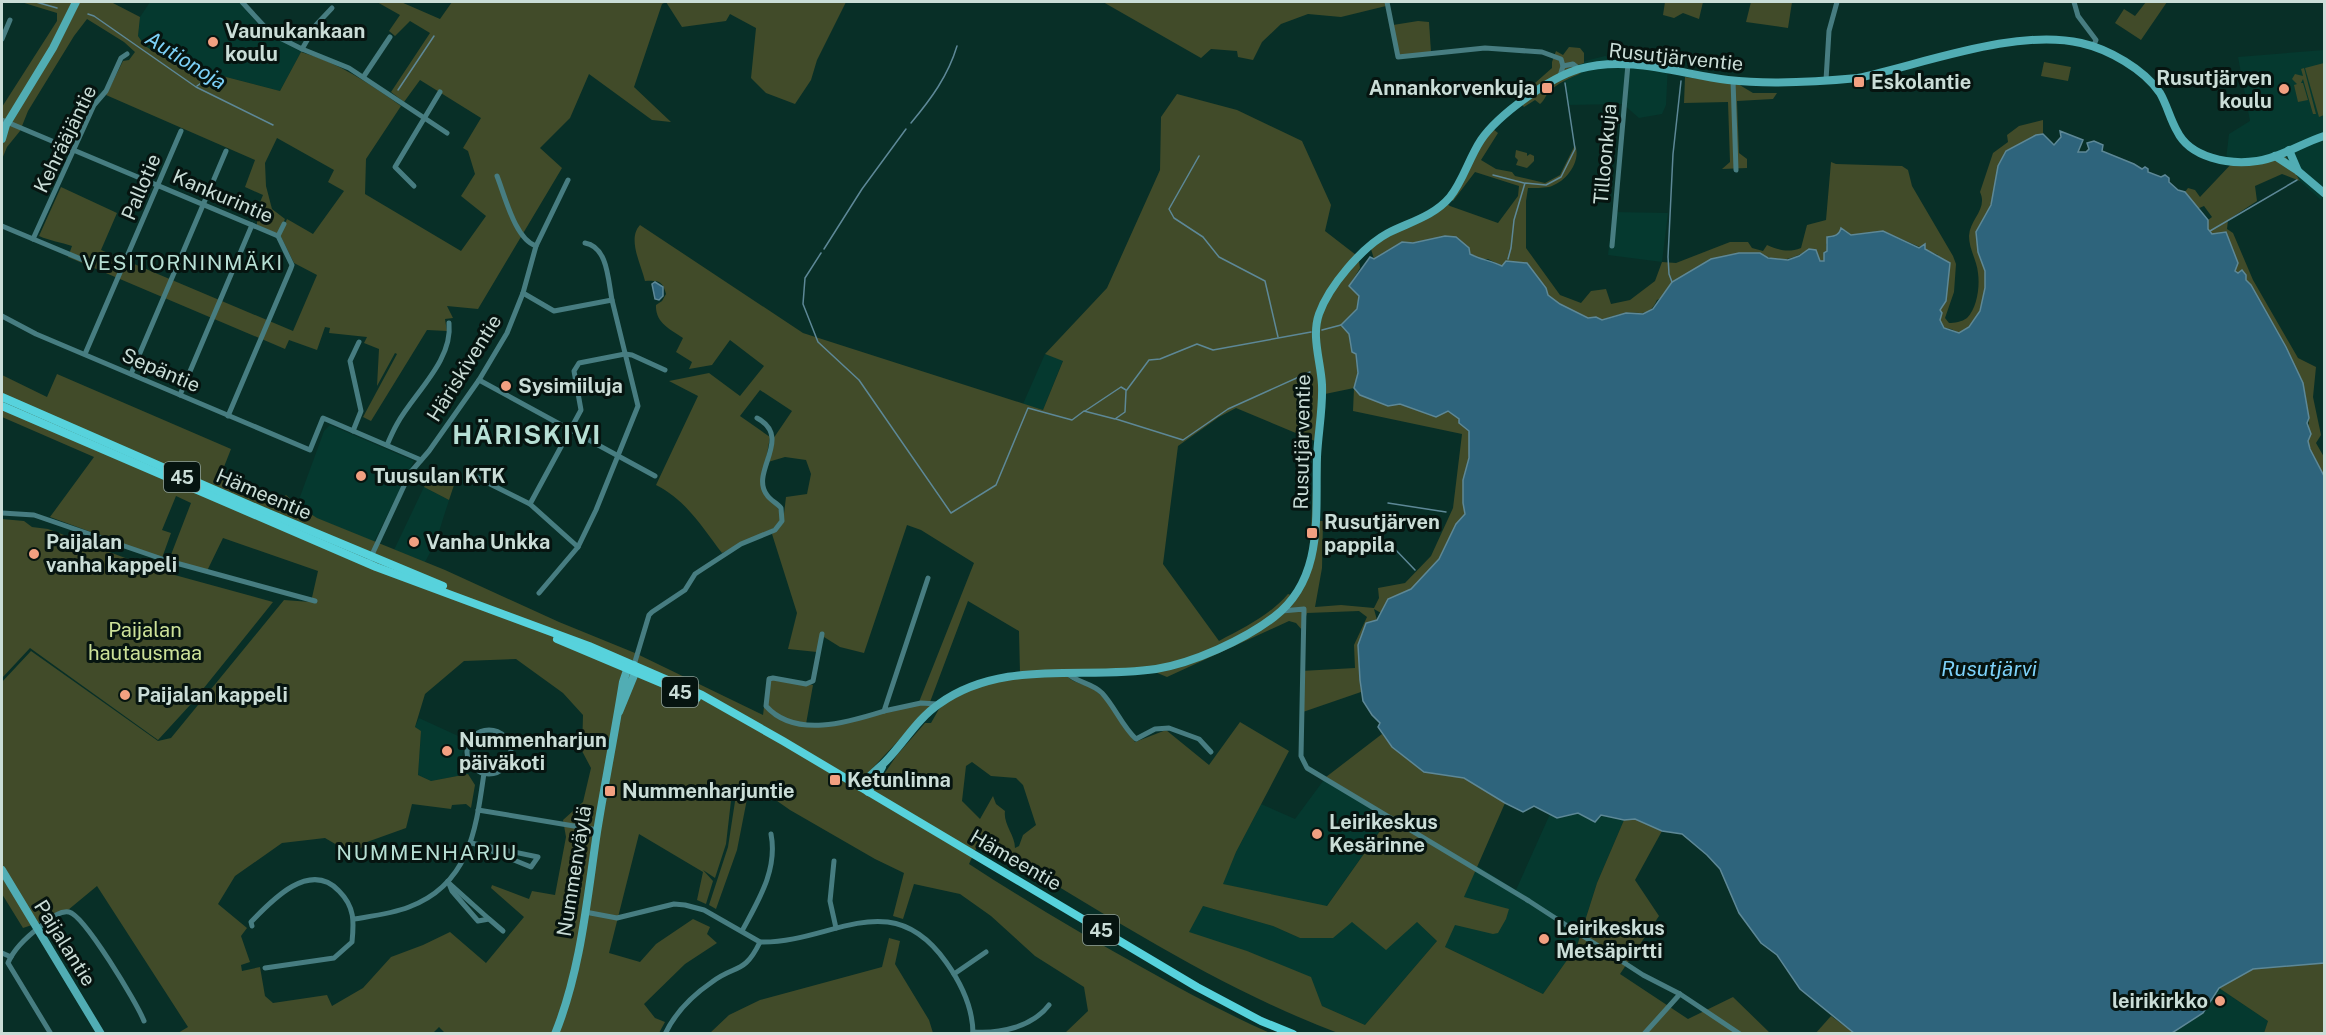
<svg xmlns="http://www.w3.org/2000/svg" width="2326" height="1035" viewBox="0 0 2326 1035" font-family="'Public Sans',sans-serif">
  <rect width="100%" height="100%" fill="#082f27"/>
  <!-- built -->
  <g fill="#05392f">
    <path d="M150 2H239L257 23 276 38 301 52 280 91 203 71 181 54 165 58 145 46 138 36 140 17Z"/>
    <path d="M2324 50V196L2321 200 2300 181 2285 159H2226L2229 134 2250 121 2238 57Z"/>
    <path d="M1605 56 1668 64 1666 105 1662 114 1639 118 1623 104 1568 105 1564 81 1581 73 1578 64 1585 61Z"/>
    <path d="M1613 212 1668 213 1662 262 1608 255Z"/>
    <path d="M1045 354 1063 360 1043 410 1023 404Z"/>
    <path d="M330 425 414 461 374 542 316 518 297 505 324 431Z"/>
    <path d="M424 487 449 500 436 541 425 562 394 550Z"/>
    <path d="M419 718 467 740 462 754V763L468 774 431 781 418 775 421 731 415 727Z"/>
    <path d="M1326 777 1390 817 1326 907 1222 884 1236 852 1261 804 1295 819Z"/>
    <path d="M1578 813 1595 822 1601 814 1624 820 1597 883 1577 946 1543 994 1445 947 1476 865 1516 890 1550 814 1557 818Z"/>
    <path d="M1203 906 1273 926 1300 938 1351 922H1417L1437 941 1365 1025 1322 1006 1188 932Z"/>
    <path d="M2219 988 2268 1021 2264 1033 2172 1034 2203 1013Z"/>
  </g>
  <!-- green -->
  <g fill="#414b29" fill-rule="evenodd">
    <path d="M21 2H111L140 17 138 36 145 46 165 58 181 54 203 71 280 91 301 52C339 63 369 83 401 106L366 159 365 194 461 251 486 216 461 196 475 174 468 151 463 148 481 118 420 80 404 102 391 92 430 33 410 21 395 36 389 31 400 15 377 2H401L440 19 452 2H846L817 60 811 80 795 104 766 93 751 78 756 28 730 14 726 21 682 27 666 2 662 4 634 87 671 122 652 120 589 74 570 118 540 148 562 168 478 309 447 306 453 318 445 319 447 331 427 330 371 421 363 417 397 354 395 353 377 386 379 349 364 343 367 337 329 333 330 328 325 327 317 350 289 340 285 349 68 257 72 246C61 242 50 241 39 236L61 187 117 213 101 250 293 331 317 275 294 263 280 235 287 219 313 234 344 191 328 182 334 170 277 138 265 163 266 186 272 209 285 219 278 234 257 225V221L253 219 263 195 245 187 255 160 106 95 123 61 129 60 135 52 124 42 87 19 74 36 28 111 20 131 7 147 2 159V107L57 21V13Z"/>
    <path d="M1103 2H1385L1386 6 1341 17 1308 14 1281 24 1262 42 1253 60 1238 57 1237 51 1211 49 1201 58Z"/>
    <path d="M1665 2H1703L1699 19 1683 13 1674 18 1663 15Z"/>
    <path d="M1751 2H1792L1788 28 1746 22Z"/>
    <path d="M2146 2H2167L2141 40 2115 23 2124 9 2135 16Z"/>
    <path d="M1418 21 1429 22 1431 52 1399 55 1393 25Z"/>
    <path d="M1569 47 1580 48 1584 53V63L1578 65 1581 73C1571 78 1557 83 1549 92 1545 96 1545 100 1540 104L1535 100 1524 107 1517 99 1552 68V62L1556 51 1563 55Z"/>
    <path d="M2044 62 2071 67 2068 81 2041 76Z"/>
    <path d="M2324 63V115L2319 117 2305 68Z"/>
    <path d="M2304 68 2316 114H2313L2303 79 2301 83H2303L2308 100 2298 102 2294 85 2297 84 2292 79 2295 74 2303 76 2301 69Z"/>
    <path d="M1685 77 1738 84 1753 93H1777L1773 99 1737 101 1739 153 1747 159V168L1722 169 1730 162 1728 102 1684 103Z"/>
    <path d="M1177 94 1237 110 1302 141 1331 205 1325 231 1356 255 1446 203 1450 206 1498 223 1518 196 1519 186 1475 172 1453 201 1450 199 1480 146 1493 129 1498 133 1481 160 1496 169 1512 172 1515 176 1545 183 1560 175 1575 145C1582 162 1565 183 1549 187 1542 188 1535 188 1528 188L1526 201V248L1560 295 1581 303 1591 291 1606 289 1611 304 1630 300 1655 281 1662 262 1676 263 1730 242H1748L1752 248 1763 251 1767 245C1779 250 1788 253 1801 248L1807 225 1826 220 1831 162 1836 164 1902 166 1908 170 1912 186 1953 256 1956 264 1954 292 1945 318 1949 323C1954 323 1962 322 1967 318 1977 308 1980 287 1978 273 1977 261 1969 249 1969 236 1970 219 1988 209 1980 192L1993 153 2008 142 2007 135 2019 126 2043 120V134L2036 135 2006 151 1998 166 1991 205 1976 232 1978 252 1985 271V288L1980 311 1969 327 1959 333 1951 329 1944 328 1940 320 1942 313 1939 310 1938 255 1883 231 1851 235 1845 230 1826 244 1827 251 1824 261H1820L1817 255 1809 249C1793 260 1777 264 1760 253L1657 300C1649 317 1643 312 1627 313 1619 314 1610 317 1602 320L1596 317 1588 318 1560 305 1502 266 1488 259H1479L1445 236 1413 243 1402 242 1374 259 1371 249 1359 261 1360 268 1349 286 1359 296 1357 309 1341 325 1349 334 1352 352 1356 354 1358 373 1387 406 1400 404 1436 417 1448 411 1459 419V423L1469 431C1469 440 1470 451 1468 461 1465 479 1461 495 1465 514L1456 524 1439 559 1411 589 1388 599 1381 613 1374 609 1377 620 1358 645 1361 692 1300 713 1301 671 1355 668 1354 645 1367 617 1359 611 1307 613 1302 630 1296 623 1289 621 1167 677 1155 672 1067 676C1075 685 1087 683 1096 691 1112 703 1123 725 1135 742L1166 730 1209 765 1240 722 1289 751 1236 852 1223 884 1327 906 1390 817 1326 777 1382 734 1392 747 1424 772 1464 778 1505 803 1464 897 1509 909 1506 919 1498 933 1493 934 1455 925 1445 947 1543 994 1577 946 1597 883 1624 820 1635 819 1662 831 1635 880 1659 916 1620 974 1688 1019 1733 997 1770 1033H1338C1211 985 1097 908 980 840L969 864C1026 901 1085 936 1145 969 1186 992 1227 1014 1270 1033H1065L1088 1011 1084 987 1035 956 991 916 960 894 914 884 903 919 893 916 904 873 875 859 790 810 770 796 748 791 732 792 726 844 715 878 703 870 713 881 706 904 697 900 703 872 639 834 609 953 640 962 656 944 693 919 710 927 707 934 717 943 685 964 644 1004 655 1018 665 1022 659 1033 446 1034 439 1027 432 1034 178 1033 188 1027 97 886 68 910 44 921 23 928 2 894V682L31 651 158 741 171 738 284 600 311 602 318 571 223 538 207 571 169 560 191 503 176 496 162 530 171 533 162 558 50 517 94 457 2 417V375L47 397 57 374 231 449 220 477 274 501 280 500 286 495 297 505 317 518 445 570 559 622 635 653 763 715 768 676 813 685 806 724 843 722 919 702 974 563 921 530 907 525 864 653 840 647 824 637 817 652 788 649 797 613 772 534 783 522 786 497 807 494 811 474 806 460 785 457 768 462 773 439 792 411 760 390 740 416 770 437 761 488 780 511V521L774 528 722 553C702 527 686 500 656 485L698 396 669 381 709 373 740 396 764 366 730 340 712 365 689 369 692 362 676 352 683 338C671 330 655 323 656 305L662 301 666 294C663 281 658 280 645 281 641 264 627 239 640 225L803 333 1043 410 1063 361 1045 354 1107 288 1160 170 1161 117ZM1354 388 1353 411 1462 434 1453 508 1431 556 1405 583 1378 588 1379 598 1374 608 1341 605 1315 607 1322 568 1323 521H1319L1321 441 1325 394ZM1236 408 1315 441 1310 552 1300 581 1291 595 1288 594C1269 616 1245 627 1219 641L1163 564 1178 446 1219 417ZM968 601 1019 631 1020 673 954 694 939 709 931 723H925L897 755 878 783 865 776 934 703 930 702ZM516 659 563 693 583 715 582 751 591 768 583 802 563 820 566 837 555 895 532 891 529 899 492 885 491 888 524 917 486 963 450 932 423 945 391 957 363 988 332 1006 327 995 273 1003 265 996 260 967 242 971 241 965 250 962 241 936 247 928 218 904 235 876 282 843 325 838 354 855 367 842 406 828 412 804 451 809 452 805 466 804 471 808 475 785 468 774 431 781 418 775 421 731 415 727 425 694 464 661ZM972 762 991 776 1016 778 1023 785 1036 825 1023 835 1019 846 1015 848C1015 835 1003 824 1005 811L996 804 993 796 980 819 962 801 966 766ZM1203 906 1273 926 1300 938H1333L1352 922 1386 950 1417 922 1437 941 1365 1025 1322 1006 1311 977 1247 951 1189 932Z"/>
    <path d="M1516 150 1527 153V156L1530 154 1534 156V161L1527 168 1516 165 1518 160 1515 157Z"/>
    <path d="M2282 150 2300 181 2282 174 2255 186 2257 201 2228 220 2227 229 2233 233 2253 280 2298 358 2316 367 2313 397 2321 435 2316 443 2324 457V476L2310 449 2308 441 2309 418 2305 393 2299 374 2251 285 2235 271 2208 229V220L2212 217 2204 206 2197 209 2185 192 2188 188 2195 190 2200 197 2234 161 2259 159Z"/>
    <path d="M432 469 456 479 449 500 424 487Z"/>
    <path d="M2 519 24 521 32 527 48 529 160 571 273 602 191 704 158 740 30 648 2 678Z"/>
    <path d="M748 794 737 850 716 909 709 905 728 847 736 795Z"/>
    <path d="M889 938 900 941 895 964 929 1020 933 1033H710L729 1015 760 1000 882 967Z"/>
    <path d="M2324 963V1033H2264L2268 1021 2219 988 2253 969Z"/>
    <path d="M1831 1016 1854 1033 1815 1034Z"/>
  </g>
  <!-- water -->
  <g fill="#2e647c" stroke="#5d8897" stroke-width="1.5">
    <path d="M2060 131 2083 140 2078 152H2086L2089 149 2087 143 2094 141 2103 145 2102 151 2134 164 2142 169 2145 167 2148 169V172L2161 177 2165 175 2169 178V182L2178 190 2185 192 2208 220V229L2212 234 2226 232 2238 263 2235 271 2238 273 2242 270 2246 275V280L2251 285 2286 347 2303 383 2309 418 2307 423 2311 434 2308 441 2310 449 2324 476V963L2253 969 2219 988 2203 1013 2172 1033H1854L1800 989 1777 955 1761 943 1739 913 1720 869 1707 855 1682 834 1662 831 1635 819 1624 820 1601 815 1595 822 1578 813 1557 818 1534 806 1523 812 1505 803 1464 778 1424 772 1392 747 1378 727 1380 723 1372 715 1363 701 1360 680 1358 645 1366 623 1377 620 1388 599 1411 589 1439 559 1456 524 1465 514 1463 503V480L1469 458V431L1459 423V419L1448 411 1436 417 1400 404 1388 406 1360 395 1354 388 1358 373 1356 354 1352 352 1349 334 1341 325 1357 309 1359 296 1349 286 1370 257 1374 259 1402 242 1413 243 1445 236 1456 237 1469 248 1470 254C1481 260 1490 260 1502 266L1506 261 1527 263 1546 288 1548 295 1560 304 1588 318 1596 317 1602 320 1626 313 1643 314 1653 309 1672 282 1711 259 1739 253H1760L1768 258 1788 260 1799 256 1809 249 1816 250 1820 261H1824V253L1827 251V237C1834 236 1839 236 1841 228L1851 235 1883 231 1919 248 1925 244V249L1950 263 1946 301 1940 310 1942 313 1940 320 1944 328 1959 333 1969 327 1980 311 1985 288V271L1978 252 1976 232 1991 205 1998 166 2006 151 2036 135 2043 134 2054 145 2061 137Z"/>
    <path d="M655 282 663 287V296L659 300 655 299 652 284Z"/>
  </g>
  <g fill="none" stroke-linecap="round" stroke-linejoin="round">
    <!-- stream -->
    <g stroke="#5d8897" stroke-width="1.5">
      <path d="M36 2 57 8"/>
      <path d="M88 14 94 16 196 87 273 125"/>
      <path d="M197 86 208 78"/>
      <path d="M398 90 434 36"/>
      <path d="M911 123C931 99 948 76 957 46"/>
      <path d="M1199 156 1169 209 1174 218 1203 237 1219 257 1265 281 1278 337"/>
      <path d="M1493 175 1524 183"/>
      <path d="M2210 231 2297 180"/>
      <path d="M824 249 862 189 906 129"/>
      <path d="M821 253 805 278 803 304 818 342 859 380 951 513 996 485 1028 408 1072 420 1084 411 1115 419 1125 412 1126 391 1149 360 1160 359 1197 344 1213 350 1311 332"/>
      <path d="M1508 259 1511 248 1514 220 1525 183 1546 185 1561 177 1575 149 1565 83"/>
      <path d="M1672 282 1669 274 1668 257 1673 154 1681 81"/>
      <path d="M1322 330 1341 325"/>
      <path d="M1085 411 1121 387 1126 390"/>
      <path d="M1116 419 1183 440 1228 409 1310 372"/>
      <path d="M1388 503 1446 512"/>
      <path d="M1392 546 1415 570"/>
    </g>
    <!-- street -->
    <g stroke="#477d81" stroke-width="5">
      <path d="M242 2 264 26 278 37 302 49 349 68 447 133"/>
      <path d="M1387 2 1398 57 1485 48 1542 52 1561 59 1563 66 1560 76"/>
      <path d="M2074 2 2078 16 2096 40 2093 47"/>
      <path d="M2 39 10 20"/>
      <path d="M302 49 316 25 332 8"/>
      <path d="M1563 66 1573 64 1579 69"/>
      <path d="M364 76 390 37"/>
      <path d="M1733 80 1736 170"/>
      <path d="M1826 80 1829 31 1837 2"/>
      <path d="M2 120 278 236 292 265 291 268 228 416"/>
      <path d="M497 176C505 196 515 239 536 246"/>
      <path d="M414 186 395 167 440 92"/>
      <path d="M2 226 88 262"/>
      <path d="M278 236 284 224"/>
      <path d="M33 239 94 105 106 91 121 58 127 54"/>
      <path d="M585 243C608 247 608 280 612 300"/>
      <path d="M1612 246 1628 64"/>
      <path d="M523 293 554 311 612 300 638 406 596 510 578 547 539 593"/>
      <path d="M2 316 36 334 310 450 323 418 421 460"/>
      <path d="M85 354 181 131"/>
      <path d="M131 374 226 151"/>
      <path d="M479 380 655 476"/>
      <path d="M180 395 252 225"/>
      <path d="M353 431 361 411 350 361 359 342"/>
      <path d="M387 445C390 438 393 431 397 424 414 393 453 361 449 323"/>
      <path d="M474 476 530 504 578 547"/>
      <path d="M530 504 581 410 574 371 579 363 625 354 632 355 665 370"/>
      <path d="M2 513 34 515 165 560 315 601"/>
      <path d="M370 559 410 473 429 451 479 380 507 333 523 293 536 246 568 180"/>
      <path d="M928 578 884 711 921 703 937 704"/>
      <path d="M1282 611 1304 609 1301 756 1307 768 1529 901 1643 975 1680 994 1740 1034"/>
      <path d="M822 634 813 681 806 684 773 678 769 679 766 706C795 739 849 722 884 711"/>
      <path d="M634 665 649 615 652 612 685 590 695 574 701 570 741 544 775 530 782 521 781 508C777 503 770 500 767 495 749 472 794 438 757 418"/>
      <path d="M1066 672C1076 683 1091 682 1102 693 1115 707 1122 726 1136 739L1155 729 1169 728 1199 739 1211 752"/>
      <circle cx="489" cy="752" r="22"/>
      <path d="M478 810 598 830"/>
      <path d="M471 843 538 857 531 867 477 845"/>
      <path d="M834 861 830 901 836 928"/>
      <path d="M448 881 452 891 478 921 489 919 503 931"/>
      <path d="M450 884 489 919"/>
      <path d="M585 912 617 918 674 904 685 905 704 910 760 942C831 944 890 883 946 962 961 983 973 1007 973 1034"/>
      <path d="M354 919C372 916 391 914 409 907 470 884 476 829 484 773"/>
      <path d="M252 926 251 922C272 900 310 860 339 891 355 907 354 922 352 942L334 958 265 968"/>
      <path d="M742 931C758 901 778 870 771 834"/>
      <path d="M2 953 11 957"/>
      <path d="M954 974 986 952"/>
      <path d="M973 1032C1000 1034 1032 1027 1049 1005"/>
      <path d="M51 1034 8 963C14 948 29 935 41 926 49 920 59 910 69 912 84 915 137 1003 144 1021"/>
      <path d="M665 1034C675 1013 693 995 712 982 736 964 744 975 760 942"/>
      <path d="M1644 1034 1680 994"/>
    </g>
    <!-- secondary -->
    <g stroke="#51adb4" stroke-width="8">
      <path d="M2 139 6 125 53 48 76 2"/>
      <path d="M2289 150 2298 171"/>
      <path d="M2275 156 2298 171 2324 193"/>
      <path d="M860 787C867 777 876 771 885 762 903 744 917 719 939 704 1003 658 1083 680 1156 669 1193 663 1244 640 1274 617 1325 578 1315 514 1317 457 1318 433 1323 409 1322 385 1321 362 1311 337 1319 314 1329 286 1362 247 1388 233 1410 222 1434 216 1450 197 1463 181 1469 158 1481 140 1498 115 1549 78 1579 69 1628 55 1680 74 1728 80 1771 85 1816 82 1858 78 1923 64 2016 28 2081 43 2108 49 2144 69 2160 93 2167 105 2170 119 2177 131 2190 158 2229 165 2257 161 2280 158 2302 143 2324 136"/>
      <path d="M868 792 882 767"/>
      <path d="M2 870 101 1034"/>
      <path d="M555 1034C581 970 587 899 597 832 605 782 615 732 623 682L627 670 634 665 635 673 619 712"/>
    </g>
    <!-- primary -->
    <g stroke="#57d2dc" stroke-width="8">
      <path d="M2 397 261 510 443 586"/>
      <path d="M2 406 376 567 589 646 702 695 783 741 1197 987 1261 1021 1293 1034"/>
      <path d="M557 639 697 698"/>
    </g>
  </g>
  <!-- markers -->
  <g fill="#f2a081" stroke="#061410" stroke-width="2">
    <circle cx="213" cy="42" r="6"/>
    <rect x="1853" y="76" width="12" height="12" rx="3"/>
    <rect x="1541" y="82" width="12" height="12" rx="3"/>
    <circle cx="2284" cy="89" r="6"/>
    <circle cx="506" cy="386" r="6"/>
    <circle cx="361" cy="476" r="6"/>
    <rect x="1306" y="527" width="12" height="12" rx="3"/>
    <circle cx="414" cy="542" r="6"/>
    <circle cx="34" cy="554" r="6"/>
    <circle cx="125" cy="695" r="6"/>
    <circle cx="447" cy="751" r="6"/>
    <rect x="829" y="774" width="12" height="12" rx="3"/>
    <rect x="604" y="785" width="12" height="12" rx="3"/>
    <circle cx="1317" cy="834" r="6"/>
    <circle cx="1544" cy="939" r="6"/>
    <circle cx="2220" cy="1001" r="6"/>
  </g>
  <g text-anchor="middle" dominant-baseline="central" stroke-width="6" stroke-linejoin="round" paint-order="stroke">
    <!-- shield labels -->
    <g fill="#061410" stroke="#8fa19b" stroke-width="1.5">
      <rect x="164" y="462" width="36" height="30" rx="4.5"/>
      <rect x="662" y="677" width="36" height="30" rx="4.5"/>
      <rect x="1083" y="915" width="36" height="30" rx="4.5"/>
    </g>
    <g font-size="18" font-weight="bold" fill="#caddd7">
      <text x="182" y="477">45</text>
      <text x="680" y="692">45</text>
      <text x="1101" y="930">45</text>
    </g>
    <!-- poi labels -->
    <g font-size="20" font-weight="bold" fill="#caddd7" stroke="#061410" text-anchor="start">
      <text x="225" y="31">Vaunukankaan<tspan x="225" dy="23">koulu</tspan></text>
      <text x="2272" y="78" text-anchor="end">Rusutjärven<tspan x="2272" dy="23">koulu</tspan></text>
      <text x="1871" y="82">Eskolantie</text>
      <text x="1535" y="88" text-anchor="end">Annankorvenkuja</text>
      <text x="518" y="386">Sysimiiluja</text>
      <text x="373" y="476">Tuusulan KTK</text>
      <text x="1324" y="522">Rusutjärven<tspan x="1324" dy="23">pappila</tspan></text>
      <text x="46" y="542">Paijalan<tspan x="46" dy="23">vanha kappeli</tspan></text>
      <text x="426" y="542">Vanha Unkka</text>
      <text x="137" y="695">Paijalan kappeli</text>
      <text x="459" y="740">Nummenharjun<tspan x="459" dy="23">päiväkoti</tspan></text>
      <text x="847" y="780">Ketunlinna</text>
      <text x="622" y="791">Nummenharjuntie</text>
      <text x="1329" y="822">Leirikeskus<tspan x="1329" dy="23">Kesärinne</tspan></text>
      <text x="1556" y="928">Leirikeskus<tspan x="1556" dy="23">Metsäpirtti</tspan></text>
      <text x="2208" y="1001" text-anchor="end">leirikirkko</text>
    </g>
    <!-- street labels -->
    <g font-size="20" fill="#caddd7" stroke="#061410">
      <text transform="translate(1676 57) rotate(6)">Rusutjärventie</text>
      <text transform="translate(65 139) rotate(-64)">Kehrääjäntie</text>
      <text transform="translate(1605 154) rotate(-85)">Tilloonkuja</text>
      <text transform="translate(141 187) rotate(-67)">Pallotie</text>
      <text transform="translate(223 196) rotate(23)">Kankurintie</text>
      <text transform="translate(464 368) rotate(-58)">Häriskiventie</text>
      <text transform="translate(161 370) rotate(23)">Sepäntie</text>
      <text transform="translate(1302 442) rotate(-89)">Rusutjärventie</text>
      <text transform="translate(264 494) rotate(23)">Hämeentie</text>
      <text transform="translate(1016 860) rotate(30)">Hämeentie</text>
      <text transform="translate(574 871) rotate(-81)">Nummenväylä</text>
      <text transform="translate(65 943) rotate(58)">Paijalantie</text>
    </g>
    <!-- park labels -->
    <g font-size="20" fill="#cce198" stroke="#061410">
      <text x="145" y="630">Paijalan<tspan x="145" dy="23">hautausmaa</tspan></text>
    </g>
    <!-- water labels -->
    <g font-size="21" font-style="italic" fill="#7dd1f8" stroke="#061410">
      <text transform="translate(186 60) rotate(32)">Autionoja</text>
      <text x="1989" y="668">Rusutjärvi</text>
    </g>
    <!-- neighbourhood labels -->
    <g font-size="21" letter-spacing="1.5" fill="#b7dfd4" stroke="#061410">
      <text x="183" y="262">VESITORNINMÄKI</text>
      <text x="427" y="852">NUMMENHARJU</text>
    </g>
    <!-- district labels -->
    <g font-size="26" font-weight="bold" letter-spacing="1.5" fill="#b7dfd4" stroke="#061410">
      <text x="527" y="434">HÄRISKIVI</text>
    </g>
  </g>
  <!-- border -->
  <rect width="2326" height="1035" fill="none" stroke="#caddd7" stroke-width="6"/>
</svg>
